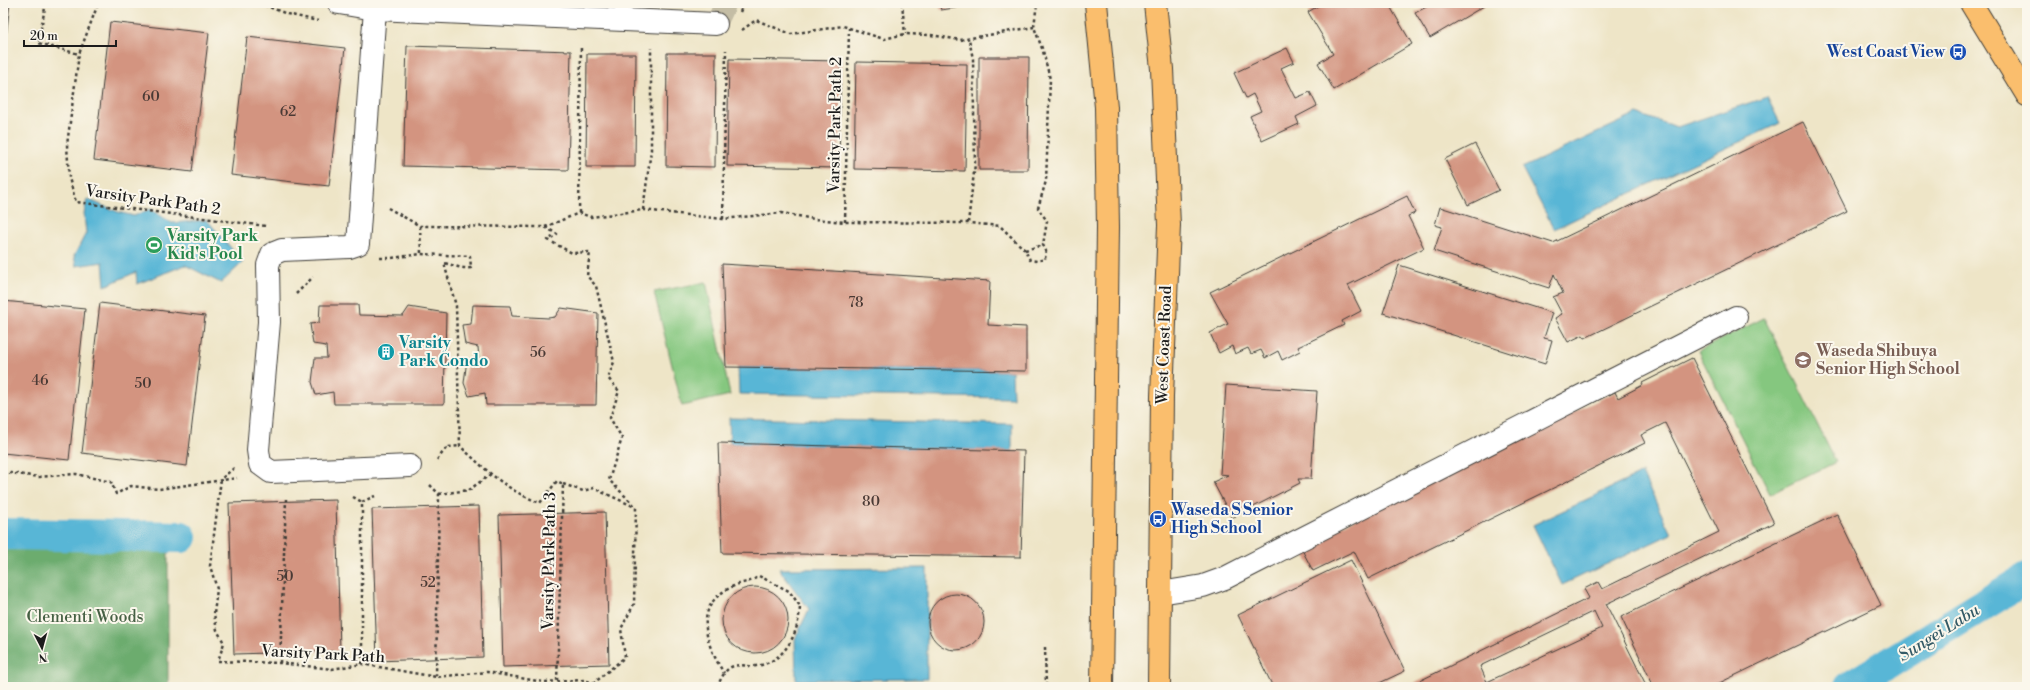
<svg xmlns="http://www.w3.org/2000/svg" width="2030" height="690" viewBox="0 0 2030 690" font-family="'Libre Bodoni',serif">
  <rect width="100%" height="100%" fill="#fbf7ec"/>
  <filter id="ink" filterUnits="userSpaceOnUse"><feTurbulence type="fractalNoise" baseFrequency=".025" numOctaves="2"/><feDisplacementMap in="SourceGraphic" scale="8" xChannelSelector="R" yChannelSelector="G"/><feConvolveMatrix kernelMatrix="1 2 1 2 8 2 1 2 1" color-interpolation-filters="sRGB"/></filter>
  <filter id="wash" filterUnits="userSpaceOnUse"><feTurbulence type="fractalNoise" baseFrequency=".012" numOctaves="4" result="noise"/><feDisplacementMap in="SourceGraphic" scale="16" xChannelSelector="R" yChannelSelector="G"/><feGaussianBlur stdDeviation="0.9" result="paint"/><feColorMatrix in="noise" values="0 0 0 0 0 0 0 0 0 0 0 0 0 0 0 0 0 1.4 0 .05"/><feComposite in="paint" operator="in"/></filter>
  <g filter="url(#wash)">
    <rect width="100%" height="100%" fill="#eee5c7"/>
    <!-- green -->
    <g fill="#85c77f" stroke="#50724e">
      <path d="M706 282 730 395 682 406 654 292Z"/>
      <path d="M1764 318 1836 462 1770 494 1698 351Z"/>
    </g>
    <!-- forest -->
    <rect fill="#6cac6e" stroke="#446445" x="3" y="546" width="165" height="141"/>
    <!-- water -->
    <g fill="#58b6d6" stroke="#3a6979">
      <path d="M1767 97 1780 123 1554 229 1522 168 1637 114 1677 127Z"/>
      <path d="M87 199 118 212 134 216 150 209 172 223 207 220 243 262 221 283 185 265 137 284 136 272 105 286 103 262 76 266 74 256 86 233 84 214Z"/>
      <path d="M738 367 1012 371 1013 398 739 394Z"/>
      <path d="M729 418 1012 424V451L730 444Z"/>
      <path d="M1642 473 1671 534 1562 585 1533 525Z"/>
      <path d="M927 568V679L796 680 795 639 809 609 779 569Z"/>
    </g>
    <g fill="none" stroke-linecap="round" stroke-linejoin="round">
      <!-- canal -->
      <g stroke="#58b6d6" stroke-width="32">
        <path d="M3 534 181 537"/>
        <path d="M1850 687 2027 578"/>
      </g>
    </g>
    <g id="blocks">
      <!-- building -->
      <g fill="#d39480" fill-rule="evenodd">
        <path d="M3 3H10L4 55H3Z"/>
        <path d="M939 3H982V4L941 10Z"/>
        <path d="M1323 3H1388L1412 44 1334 90 1318 63 1333 54 1308 12Z"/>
        <path d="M1429 3H1489L1430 38 1415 13 1430 5Z"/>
        <path d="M110 22 209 33 192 172 94 160Z"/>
        <path d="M247 37 345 48 329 186 231 175Z"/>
        <path d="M407 46 571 51 568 170 403 166Z"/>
        <path d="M1287 48 1294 62 1281 68 1296 98 1310 92 1317 106 1296 117 1299 124 1262 141 1250 116 1261 111 1253 94 1246 98 1234 73Z"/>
        <path d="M667 53H716L715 167 666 166Z"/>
        <path d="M587 54H636L635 167H586Z"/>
        <path d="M979 57H1029L1028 170H979Z"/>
        <path d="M729 59 841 61 839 168 727 166Z"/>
        <path d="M856 62 967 64 965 171 854 169Z"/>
        <path d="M1803 122 1847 211 1585 338 1583 335 1568 342 1555 318 1562 314 1553 297 1563 293 1554 274 1549 288 1434 251 1442 227 1435 225 1440 207 1553 243Z"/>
        <path d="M1475 144 1499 190 1468 205 1445 159Z"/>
        <path d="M1407 196 1415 213 1408 216 1424 248 1348 285 1361 311 1342 321 1344 325 1298 347 1300 351 1282 360 1278 351 1265 358 1261 350 1251 354 1248 348 1235 354 1232 346 1219 353 1210 333 1228 324 1210 292Z"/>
        <path d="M722 264 990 281 988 325 1026 327V371L726 367Z"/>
        <path d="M1399 265 1552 313 1544 338 1552 340 1545 364 1383 313Z"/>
        <path d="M3 301 85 309 69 460 3 453Z"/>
        <path d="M100 303 205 316 187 466 82 453Z"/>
        <path d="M320 305H358L359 315 403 316 409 307 446 313 444 404H334L333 392 316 395 312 382 315 358H327L326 346 313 344 310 324 319 323Z"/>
        <path d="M473 305 510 306 512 316 548 318 555 317 561 308 598 313 596 405H486L485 393 469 396 464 383 467 359H479L478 347 465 344 462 325 471 324Z"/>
        <path d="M1692 358 1774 523 1606 604 1647 687H1448L1447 685 1443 687H1407L1589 598 1584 589 1598 582 1602 589 1719 532 1665 423 1641 435 1645 443 1368 579 1354 551 1313 571 1300 546 1615 392 1618 398 1643 385 1642 383ZM1594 611 1602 628 1487 682 1480 666Z"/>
        <path d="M1226 385 1317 391 1311 479H1298L1300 483 1232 518 1213 482 1228 475 1220 474Z"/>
        <path d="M718 443 1024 451 1021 557 722 553Z"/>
        <path d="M336 500 340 651 234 654 229 503Z"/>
        <path d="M479 506 483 657 377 661 372 509Z"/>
        <path d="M605 512 609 664 503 667 499 515Z"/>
        <path d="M1837 514 1881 605 1711 687H1654L1621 617Z"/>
        <path d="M1351 560 1405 671 1371 687H1273L1238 615Z"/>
        <circle cx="755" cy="620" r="33"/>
        <circle cx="956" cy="622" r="28"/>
      </g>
    </g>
  </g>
  <g filter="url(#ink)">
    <use href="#blocks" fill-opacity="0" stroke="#3c3a36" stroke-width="1"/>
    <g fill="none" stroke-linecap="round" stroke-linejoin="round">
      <!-- minor-tunnel -->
      <path stroke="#c4bda5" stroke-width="22" stroke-dasharray="22 11" stroke-linecap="butt" d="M716 24 726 3"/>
      <defs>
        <g id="minor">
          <path d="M339 3 375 9 716 24"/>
          <path d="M375 9 358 244 349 247 282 250 272 254 268 265 269 322 258 450 260 464 271 472 410 466"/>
          <path d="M1160 593 1203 586 1225 578 1736 317"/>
        </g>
        <g id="major">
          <path d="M1096 3 1106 107 1108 227 1102 687"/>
          <path d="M1155 3 1162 69 1169 225 1162 396 1159 687"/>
        </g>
        <path id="highway" d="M1971 3 2027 95"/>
      </defs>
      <!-- minor casing -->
      <use href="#minor" stroke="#3c3a36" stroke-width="24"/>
      <!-- major casing -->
      <use href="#major" stroke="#3c3a36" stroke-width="24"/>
      <!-- highway casing -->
      <use href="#highway" stroke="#3c3a36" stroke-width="24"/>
      <!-- path -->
      <g stroke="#3c3a36" stroke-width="2.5" stroke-dasharray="3 3" stroke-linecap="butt">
        <path d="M46 3 38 43 79 54"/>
        <path d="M103 3 98 4 79 54 67 145 69 178 76 202 266 226"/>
        <path d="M259 3 287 14 318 21"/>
        <path d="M902 3 905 34"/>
        <path d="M740 12 744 3"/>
        <path d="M742 30 756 20 791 34 843 26 884 39 905 34 931 35 960 40 1034 27"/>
        <path d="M643 210 651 150V48"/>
        <path d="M579 213 581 45"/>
        <path d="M723 219 726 50"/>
        <path d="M845 222 849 28"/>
        <path d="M968 223 975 164 973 59 969 39"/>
        <path d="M420 226 421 254"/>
        <path d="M545 227 579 213 591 217 643 210 723 219 782 213 814 219 845 222 968 223 1000 226 1025 250 1030 260 1037 261 1045 259 1046 251 1043 245 1047 221 1038 208 1046 181 1050 79 1043 51 1034 27 1037 3"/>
        <path d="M1025 250 1043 245"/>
        <path d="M380 258H392L421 254 470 256 471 268C460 269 454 265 444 263L456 306 460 446C487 471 506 490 540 503L557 481 563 484 557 682"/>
        <path d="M296 294 313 277"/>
        <path d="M437 460 447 447 460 446"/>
        <path d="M234 468 221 479 210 566 217 589 214 614 217 630 224 643 218 661 280 663 332 669 362 664 436 677 487 672 543 682 584 680 594 683 625 657 621 629 634 604 636 507 609 480 622 438 610 418 619 391 608 378 614 362 596 286 587 276 590 252 572 253 548 240 557 234 545 227 420 226 388 208"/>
        <path d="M3 472 39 477 76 474 111 482 116 494 131 486 159 489 237 478"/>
        <path d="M563 484 583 491 593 488 633 506"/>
        <path d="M430 485 439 494 436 677"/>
        <path d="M439 494 469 490 491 474"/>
        <path d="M353 497 362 502"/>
        <path d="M1045 647 1046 687"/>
        <path d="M280 663 286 499"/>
        <path d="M362 664V502L375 496"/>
        <path d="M717 687C721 679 725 668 734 666 741 664 750 667 756 666 786 662 799 632 800 606L789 591 759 576C748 584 744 581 734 586 692 604 704 642 724 673"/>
      </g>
      <!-- minor -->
      <use href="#minor" stroke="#fff" stroke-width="22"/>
      <!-- major -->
      <use href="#major" stroke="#fabe6d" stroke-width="22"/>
      <!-- highway -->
      <use href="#highway" stroke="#fabe6d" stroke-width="22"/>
    </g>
  </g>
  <!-- icons -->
  <defs>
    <symbol id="bus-disc" viewBox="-11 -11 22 22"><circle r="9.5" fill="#1a4fb4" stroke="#fbf7ec"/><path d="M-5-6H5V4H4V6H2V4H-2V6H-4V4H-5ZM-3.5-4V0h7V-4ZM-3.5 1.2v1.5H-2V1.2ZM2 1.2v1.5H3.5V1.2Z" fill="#fff"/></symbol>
    <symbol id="stadium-disc" viewBox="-11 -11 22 22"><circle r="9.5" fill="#2e9e5b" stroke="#fbf7ec"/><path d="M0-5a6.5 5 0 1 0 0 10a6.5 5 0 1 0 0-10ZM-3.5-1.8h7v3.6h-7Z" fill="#fff"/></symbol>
    <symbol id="building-disc" viewBox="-11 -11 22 22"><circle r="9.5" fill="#0f9aa8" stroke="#fbf7ec"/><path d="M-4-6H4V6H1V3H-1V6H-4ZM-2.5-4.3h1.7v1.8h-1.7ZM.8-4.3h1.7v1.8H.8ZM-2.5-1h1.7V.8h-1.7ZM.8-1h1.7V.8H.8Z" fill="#fff"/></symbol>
    <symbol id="school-disc" viewBox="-11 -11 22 22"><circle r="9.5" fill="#8d6e63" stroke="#fbf7ec"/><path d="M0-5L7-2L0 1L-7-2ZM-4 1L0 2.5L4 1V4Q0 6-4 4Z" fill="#fff"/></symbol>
  </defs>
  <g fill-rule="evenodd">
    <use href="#bus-disc" x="1948" y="42" width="20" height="20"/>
    <use href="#stadium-disc" x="144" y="235" width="20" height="20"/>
    <use href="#building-disc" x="376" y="342" width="20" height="20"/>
    <use href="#school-disc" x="1793" y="350" width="20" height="20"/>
    <use href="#bus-disc" x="1148" y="509" width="20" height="20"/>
  </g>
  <g text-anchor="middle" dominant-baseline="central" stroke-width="4" stroke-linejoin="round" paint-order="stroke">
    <!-- number labels -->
    <g font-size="14" fill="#4a3a35">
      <text x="151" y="97">60</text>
      <text x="288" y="112">62</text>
      <text x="856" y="303">78</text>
      <text x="538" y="353">56</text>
      <text x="40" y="381">46</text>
      <text x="143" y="384">50</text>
      <text x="871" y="502">80</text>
      <text x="285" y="577">50</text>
      <text x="428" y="583">52</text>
    </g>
    <!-- transit labels -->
    <g font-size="16" font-weight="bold" fill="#164399" stroke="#fbf7ec" text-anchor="end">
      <text x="1945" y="52">West Coast View</text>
      <text x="1171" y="510" text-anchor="start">Waseda S Senior<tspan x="1171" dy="18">High School</tspan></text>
    </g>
    <!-- street labels -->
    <g font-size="16" fill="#1c1c1c" stroke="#fbf7ec">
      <text transform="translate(835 125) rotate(-89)">Varsity Park Path 2</text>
      <text transform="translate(153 200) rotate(8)">Varsity Park Path 2</text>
      <text transform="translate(1164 345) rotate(-88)">West Coast Road</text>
      <text transform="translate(549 561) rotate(-89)">Varsity PArk Path 3</text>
      <text transform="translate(323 654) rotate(3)">Varsity Park Path</text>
    </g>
    <!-- leisure labels -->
    <g font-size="16" font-weight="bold" fill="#27864d" stroke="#fbf7ec" text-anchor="start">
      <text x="167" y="236">Varsity Park<tspan x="167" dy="18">Kid's Pool</tspan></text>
    </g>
    <!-- culture labels -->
    <g font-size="16" font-weight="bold" fill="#0d838f" stroke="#fbf7ec" text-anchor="start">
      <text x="399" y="343">Varsity<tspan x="399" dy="18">Park Condo</tspan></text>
    </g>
    <!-- education labels -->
    <g font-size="16" font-weight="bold" fill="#785e54" stroke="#fbf7ec" text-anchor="start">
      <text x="1816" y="351">Waseda Shibuya<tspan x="1816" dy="18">Senior High School</tspan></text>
    </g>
    <!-- park labels -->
    <g font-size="16" fill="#466044" stroke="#fbf7ec">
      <text x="85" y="617">Clementi Woods</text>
    </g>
    <!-- water labels -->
    <g font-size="17" font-style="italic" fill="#345a66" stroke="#fbf7ec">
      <text transform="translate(1939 633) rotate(-32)">Sungei Labu</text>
    </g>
  </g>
  <!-- margin -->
  <rect width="2030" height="690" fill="none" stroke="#fbf7ec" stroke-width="16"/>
  <!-- north arrow -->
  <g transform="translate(42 648) rotate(174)" stroke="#fbf7ec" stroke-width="3" paint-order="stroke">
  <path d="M0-3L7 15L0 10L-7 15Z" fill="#1c1c1c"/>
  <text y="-6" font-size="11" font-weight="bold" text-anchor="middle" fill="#1c1c1c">N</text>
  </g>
  <!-- scale -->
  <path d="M24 40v6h92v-6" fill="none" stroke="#1c1c1c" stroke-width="2"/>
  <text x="30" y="40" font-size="12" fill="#1c1c1c" stroke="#fbf7ec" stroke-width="3" paint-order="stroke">20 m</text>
</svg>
